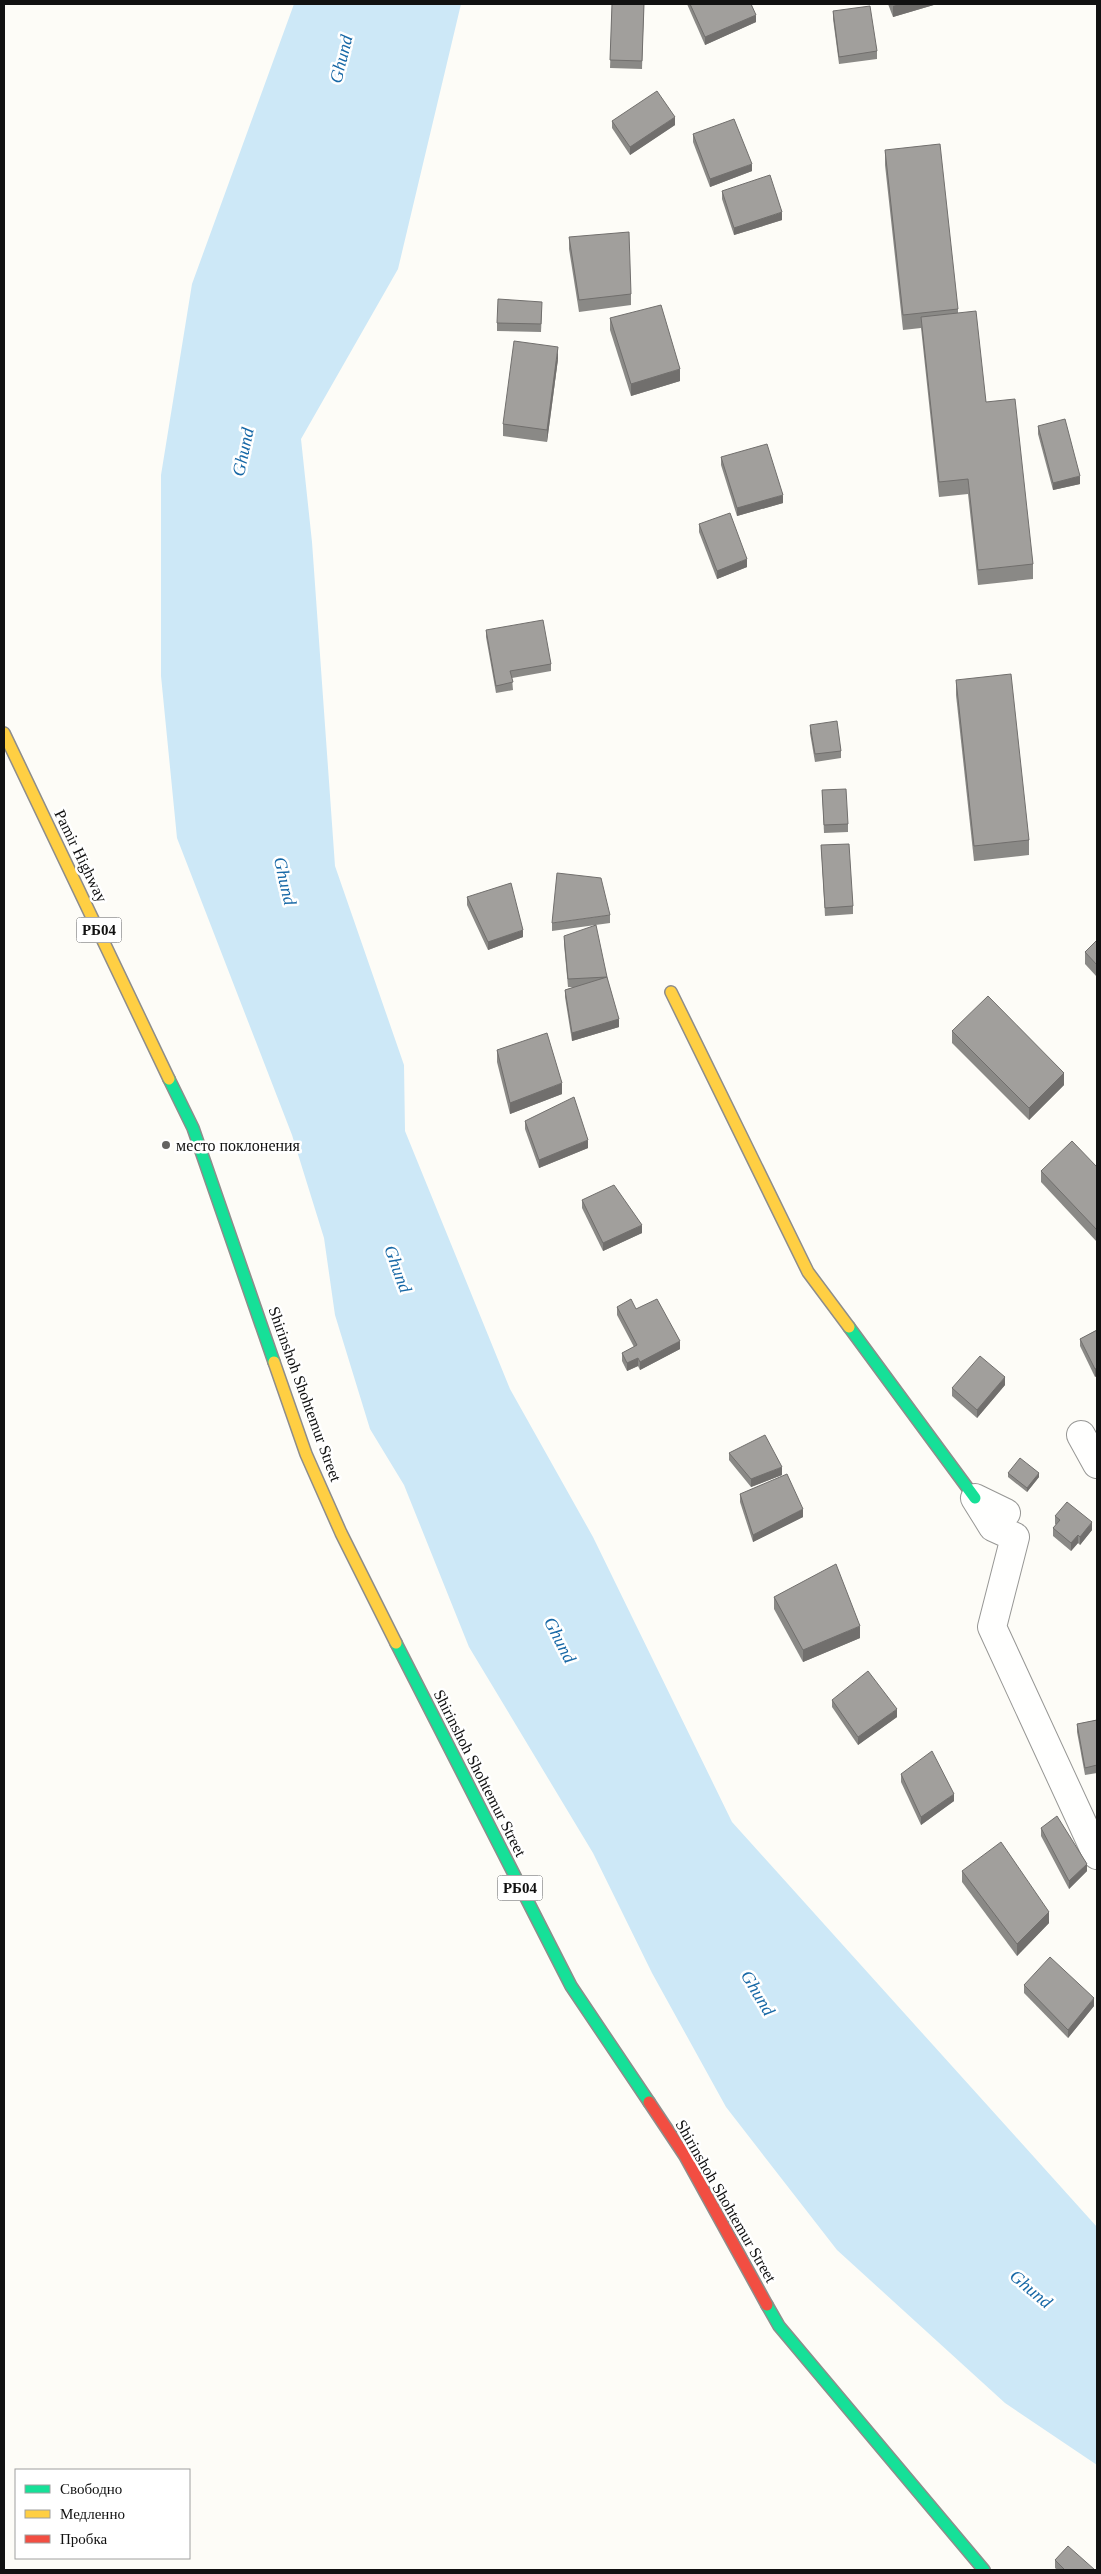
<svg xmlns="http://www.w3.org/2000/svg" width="1101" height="2574" viewBox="0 0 1101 2574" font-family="'Times New Roman',serif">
  <rect width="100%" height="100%" fill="#fdfcf7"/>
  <!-- water -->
  <path fill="#cde8f7" d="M294 4H461L398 269 301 439 312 542 335 866 404 1065 405 1131 510 1389 593 1537 732 1822 1097 2227V2465L1005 2403 837 2250 726 2107 652 1973 593 1853 469 1647 404 1485 370 1429 335 1315 324 1238 292 1135 177 838 161 676V475L192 284Z"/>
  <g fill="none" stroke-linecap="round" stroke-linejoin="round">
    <defs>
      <g id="street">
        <path d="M1081 1435 1097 1464"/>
        <path d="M1006 1513 975 1498 993 1527 1015 1537 992 1627 1097 1855"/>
      </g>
      <g id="fast">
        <path d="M169 1079 193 1128 274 1362"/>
        <path d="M849 1327 975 1498"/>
        <path d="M396 1643 571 1986 649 2102"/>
        <path d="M767 2305 779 2326 984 2570"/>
      </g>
      <g id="slow">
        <path d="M4 733 169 1079"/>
        <path d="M671 992 808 1272 849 1327"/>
        <path d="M274 1362 306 1454 341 1533 396 1643"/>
      </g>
      <path id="jam" d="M649 2102 685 2156 767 2305"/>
    </defs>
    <!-- street casing -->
    <use href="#street" stroke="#979795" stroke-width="30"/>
    <!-- fast casing -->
    <use href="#fast" stroke="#8e8d8b" stroke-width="14"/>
    <!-- slow casing -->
    <use href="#slow" stroke="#8e8d8b" stroke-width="14"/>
    <!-- jam casing -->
    <use href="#jam" stroke="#8e8d8b" stroke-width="14"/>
    <!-- street -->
    <use href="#street" stroke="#fffffe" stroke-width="28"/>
    <!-- fast -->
    <use href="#fast" stroke="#16e098" stroke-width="11"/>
    <!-- slow -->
    <use href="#slow" stroke="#ffcf43" stroke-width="11"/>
    <!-- jam -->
    <use href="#jam" stroke="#f24e42" stroke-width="11"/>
  </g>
  <!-- wall -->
  <g fill="#8a8986">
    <path d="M612 4H644L642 69 610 68Z"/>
    <path d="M687 4H751L756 22 705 45Z"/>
    <path d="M888 4H937L893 17Z"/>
    <path d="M833 11 877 51V59L839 64 833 19Z"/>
    <path d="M612 121 675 125 630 155 612 128Z"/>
    <path d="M693 134 752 171 710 187 693 142Z"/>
    <path d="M885 150 958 309V313L986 402 1033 564V579L978 585 968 494 939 497 921 328 903 330 885 165Z"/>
    <path d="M722 191 782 220 734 235 722 199Z"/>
    <path d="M569 237 631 294V305L579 312 569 249Z"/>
    <path d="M542 310 541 332 497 331V323Z"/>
    <path d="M610 318 680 381 631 396 610 330Z"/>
    <path d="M558 359 547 442 503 436V424Z"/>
    <path d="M1038 426 1080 484 1053 490 1038 434Z"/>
    <path d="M721 457 783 503 737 516 721 465Z"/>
    <path d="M699 524 747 567 717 579 699 532Z"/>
    <path d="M486 630 551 664V671L512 678 513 690 496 693 486 637Z"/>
    <path d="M956 680 1029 840V855L974 861 956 695Z"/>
    <path d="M810 725 841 751V758L815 762 810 733Z"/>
    <path d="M822 790 848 824V832L824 833Z"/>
    <path d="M821 845 853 906V914L825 916Z"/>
    <path d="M467 897 523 937 488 950 467 905Z"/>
    <path d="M610 915V923L552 931V923Z"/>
    <path d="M564 936 607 977 619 1027 572 1041 565 997V990L573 987H568L564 944Z"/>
    <path d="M1097 940V977L1085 964V952Z"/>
    <path d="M952 1031 1064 1085 1029 1120 952 1043Z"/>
    <path d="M497 1050 562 1094 510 1114 497 1062Z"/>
    <path d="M525 1121 588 1148 539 1168 525 1129Z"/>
    <path d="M1097 1167V1242L1041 1182V1171Z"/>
    <path d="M582 1200 642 1233 603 1251 582 1208Z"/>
    <path d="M617 1307 680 1349 640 1370 638 1366 627 1371 622 1361V1353L634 1347 617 1315Z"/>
    <path d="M1097 1330 1095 1377 1080 1346V1339Z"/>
    <path d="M1005 1385 977 1418 952 1396V1388Z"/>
    <path d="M729 1453 782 1475 751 1487 729 1460Z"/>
    <path d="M1008 1473 1039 1477 1027 1492 1008 1477Z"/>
    <path d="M740 1494 803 1517 753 1542 740 1502Z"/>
    <path d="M1055 1516 1092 1530 1080 1545 1078 1543 1071 1551 1053 1536V1528L1056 1525 1055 1524Z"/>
    <path d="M774 1597 860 1638 803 1662 774 1609Z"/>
    <path d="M832 1700 897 1717 858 1745 832 1707Z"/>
    <path d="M1097 1720V1773L1085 1775 1077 1732V1724Z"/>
    <path d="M901 1774 954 1801 921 1825 901 1782Z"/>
    <path d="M1041 1828 1087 1871 1069 1889 1041 1836Z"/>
    <path d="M962 1871 1049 1923 1017 1956 962 1882Z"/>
    <path d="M1024 1985 1094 2006 1068 2038 1024 1993Z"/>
    <path d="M1055 2560 1095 2570H1057L1055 2568Z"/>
  </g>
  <!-- shaded-wall -->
  <g fill="#716f6d">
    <path d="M899 4H937L893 17V6Z"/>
    <path d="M756 15V22L705 45V37Z"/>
    <path d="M675 117V125L630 155V147Z"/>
    <path d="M752 164V171L710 187V179Z"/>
    <path d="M782 212V220L734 235V228Z"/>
    <path d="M558 347V359L547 442V430Z"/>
    <path d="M680 369V381L631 396V384Z"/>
    <path d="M1080 476V484L1053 490V483Z"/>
    <path d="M783 495V503L737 516V508Z"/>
    <path d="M747 559V567L717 579V571Z"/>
    <path d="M523 930V937L488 950V942Z"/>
    <path d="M619 1019V1027L572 1041V1033Z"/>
    <path d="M1064 1073V1085L1029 1120V1108Z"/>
    <path d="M562 1083V1094L510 1114V1103Z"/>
    <path d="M588 1140V1148L539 1168V1160Z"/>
    <path d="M642 1225V1233L603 1251V1243Z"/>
    <path d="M680 1341V1349L640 1370V1362Z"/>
    <path d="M638 1358V1366L627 1371V1363Z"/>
    <path d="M1097 1368V1376L1095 1377V1369Z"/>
    <path d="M1005 1377V1385L977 1418V1410Z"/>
    <path d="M782 1467V1475L751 1487V1479Z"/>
    <path d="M1039 1473V1477L1027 1492V1488Z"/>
    <path d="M803 1509V1517L753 1542V1535Z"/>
    <path d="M1092 1522V1530L1080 1545V1537Z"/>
    <path d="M1078 1535V1543L1071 1551V1543Z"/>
    <path d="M860 1626V1638L803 1662V1650Z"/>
    <path d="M897 1709V1717L858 1745V1737Z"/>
    <path d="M954 1794V1801L921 1825V1817Z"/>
    <path d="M1087 1864V1871L1069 1889V1881Z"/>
    <path d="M1049 1912V1923L1017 1956V1944Z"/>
    <path d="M1094 1998V2006L1068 2038V2030Z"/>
  </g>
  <!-- building -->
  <g fill="#a19f9c" stroke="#716f6d">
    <path d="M612 4H644L642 61 610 60Z"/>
    <path d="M690 4H751L756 15 705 37Z"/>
    <path d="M870 6 877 51 839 57 833 11Z"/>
    <path d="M657 91 675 117 630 147 612 121Z"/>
    <path d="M734 119 752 164 710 179 693 134Z"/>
    <path d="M940 144 958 309 903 315 885 150Z"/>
    <path d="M770 175 782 212 734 228 722 191Z"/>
    <path d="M629 232 631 294 579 300 569 237Z"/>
    <path d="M498 299 542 302 541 324 497 323Z"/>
    <path d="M661 305 680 369 631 384 610 318Z"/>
    <path d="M976 311 986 402 1015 399 1033 564 978 570 968 479 939 482 921 317Z"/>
    <path d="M514 341 558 347 547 430 503 424Z"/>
    <path d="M1065 419 1080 476 1053 483 1038 426Z"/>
    <path d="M767 444 783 495 737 508 721 457Z"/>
    <path d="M730 513 747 559 717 571 699 524Z"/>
    <path d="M543 620 551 664 510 671 513 682 496 686 486 630Z"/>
    <path d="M1011 674 1029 840 974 846 956 680Z"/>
    <path d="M837 721 841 751 815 754 810 725Z"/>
    <path d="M846 789 848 824 824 825 822 790Z"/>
    <path d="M849 844 853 906 825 908 821 845Z"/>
    <path d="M557 873 601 878 610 915 552 923Z"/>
    <path d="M511 883 523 930 488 942 467 897Z"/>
    <path d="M596 925 607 977 568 979 564 936Z"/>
    <path d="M1097 940V965L1085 952Z"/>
    <path d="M607 977 619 1019 572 1033 565 990Z"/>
    <path d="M988 996 1064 1073 1029 1108 952 1031Z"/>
    <path d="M547 1033 562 1083 510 1103 497 1050Z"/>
    <path d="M574 1097 588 1140 539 1160 525 1121Z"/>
    <path d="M1072 1141 1097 1167V1230L1041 1171Z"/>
    <path d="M614 1185 642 1225 603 1243 582 1200Z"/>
    <path d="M631 1299 636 1309 657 1299 680 1341 640 1362 638 1358 627 1363 622 1353 637 1345 617 1307Z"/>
    <path d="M1097 1330V1368L1095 1369 1080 1339Z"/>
    <path d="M980 1356 1005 1377 977 1410 952 1388Z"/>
    <path d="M765 1435 782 1467 751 1479 729 1453Z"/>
    <path d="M1020 1458 1039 1473 1027 1488 1008 1473Z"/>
    <path d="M787 1474 803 1509 753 1535 740 1494Z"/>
    <path d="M1067 1502 1092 1522 1080 1537 1078 1535 1071 1543 1053 1528 1060 1520 1055 1516Z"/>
    <path d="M836 1564 860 1626 803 1650 774 1597Z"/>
    <path d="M868 1671 897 1709 858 1737 832 1700Z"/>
    <path d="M1097 1720V1765L1085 1768 1077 1724Z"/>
    <path d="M932 1751 954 1794 921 1817 901 1774Z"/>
    <path d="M1057 1816 1087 1864 1069 1881 1041 1828Z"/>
    <path d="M1001 1842 1049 1912 1017 1944 962 1871Z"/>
    <path d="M1050 1957 1094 1998 1068 2030 1024 1985Z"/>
    <path d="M1068 2546 1095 2570H1065L1055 2560Z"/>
  </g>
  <!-- markers -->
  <circle fill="#646362" stroke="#fff" stroke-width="2" cx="166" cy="1145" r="5"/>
  <g text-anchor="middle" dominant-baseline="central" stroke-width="5" stroke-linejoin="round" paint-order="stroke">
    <!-- shield labels -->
    <g fill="#fff" stroke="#585858" stroke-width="1">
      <rect x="76.5" y="917.5" width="45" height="25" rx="4"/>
      <rect x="497.5" y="1875.5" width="45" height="25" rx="4"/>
    </g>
    <g font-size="15" font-weight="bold" fill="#111">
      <text x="99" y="930">РБ04</text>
      <text x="520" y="1888">РБ04</text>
    </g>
    <!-- street labels -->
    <g font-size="16" fill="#111" stroke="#fff">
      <text transform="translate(81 856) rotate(64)">Pamir Highway</text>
      <text transform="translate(305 1394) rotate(70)">Shirinshoh Shohtemur Street</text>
      <text transform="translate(480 1773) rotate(63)">Shirinshoh Shohtemur Street</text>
      <text transform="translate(726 2201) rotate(60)">Shirinshoh Shohtemur Street</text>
    </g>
    <!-- poi labels -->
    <g font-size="16" fill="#111" stroke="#fff" text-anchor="start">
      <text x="176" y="1145">место поклонения</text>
    </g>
    <!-- water labels -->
    <g font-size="18" font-style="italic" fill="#1768a6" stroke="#fff">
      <text transform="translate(341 59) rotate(-76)">Ghund</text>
      <text transform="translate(243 452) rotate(-78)">Ghund</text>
      <text transform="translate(285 881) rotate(77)">Ghund</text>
      <text transform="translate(398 1269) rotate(70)">Ghund</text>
      <text transform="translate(560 1640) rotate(63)">Ghund</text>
      <text transform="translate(758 1993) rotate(59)">Ghund</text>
      <text transform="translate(1031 2289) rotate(40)">Ghund</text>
    </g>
  </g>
  <!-- border -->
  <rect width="1101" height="2574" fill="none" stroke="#111111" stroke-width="10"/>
  <!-- legend -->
  <rect x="15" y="2469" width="175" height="90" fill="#ffffff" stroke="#a0a0a0"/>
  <rect x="25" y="2485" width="25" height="8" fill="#16e098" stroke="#a0a0a0"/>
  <text x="60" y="2494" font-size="15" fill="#111111">Свободно</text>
  <rect x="25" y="2510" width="25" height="8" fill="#ffcf43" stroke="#a0a0a0"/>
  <text x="60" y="2519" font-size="15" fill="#111111">Медленно</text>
  <rect x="25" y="2535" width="25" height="8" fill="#f24e42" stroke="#a0a0a0"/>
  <text x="60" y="2544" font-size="15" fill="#111111">Пробка</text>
</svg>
